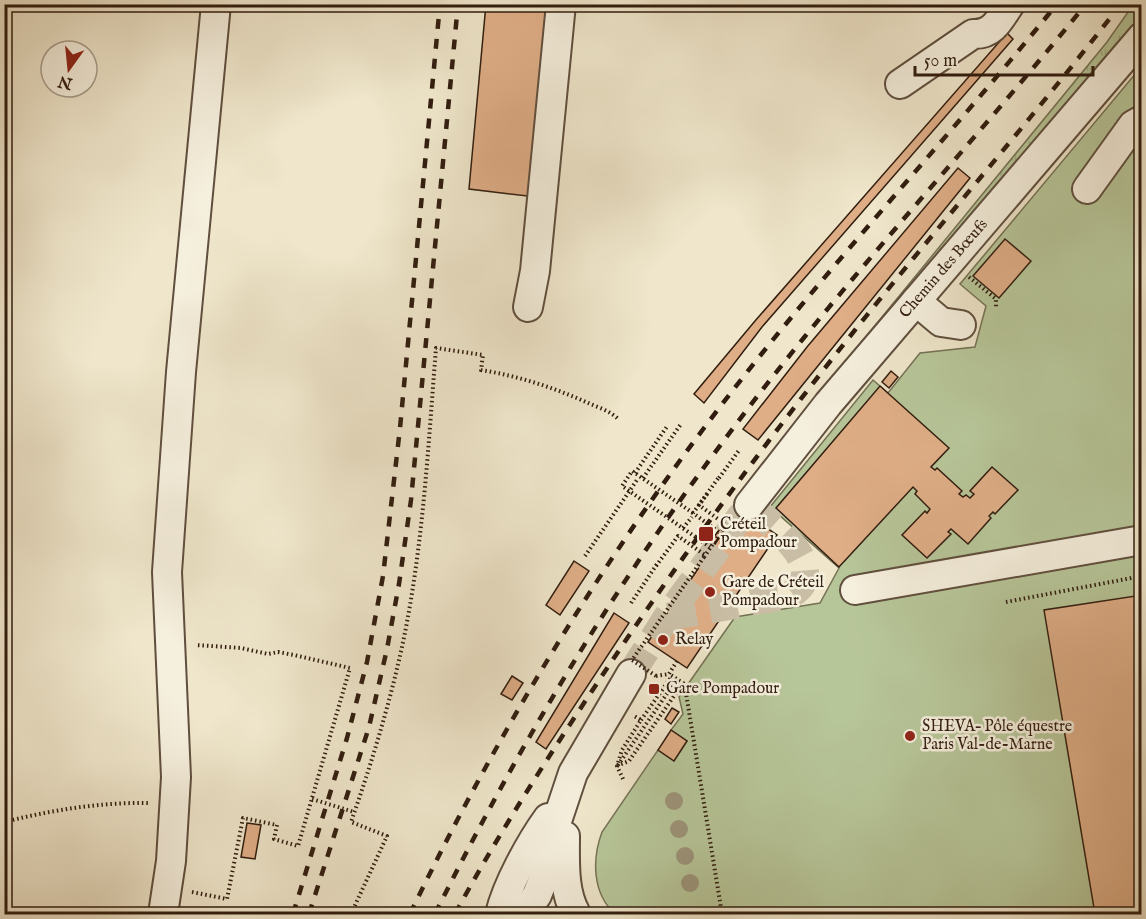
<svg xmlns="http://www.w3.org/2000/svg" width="1146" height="919" viewBox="0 0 1146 919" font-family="'IM FELL English',serif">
  <defs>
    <pattern id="grass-tufts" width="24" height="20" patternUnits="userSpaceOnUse" patternTransform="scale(1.5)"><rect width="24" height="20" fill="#b7c699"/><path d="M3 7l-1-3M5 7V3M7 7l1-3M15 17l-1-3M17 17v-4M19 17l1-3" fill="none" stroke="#9eaa83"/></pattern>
  </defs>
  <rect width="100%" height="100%" fill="#efe6cb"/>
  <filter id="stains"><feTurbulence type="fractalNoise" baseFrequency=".00333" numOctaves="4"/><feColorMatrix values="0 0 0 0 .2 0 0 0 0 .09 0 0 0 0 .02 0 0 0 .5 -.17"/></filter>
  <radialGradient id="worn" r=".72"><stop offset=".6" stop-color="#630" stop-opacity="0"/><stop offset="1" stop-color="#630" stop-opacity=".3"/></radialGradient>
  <!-- grass -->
  <path fill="url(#grass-tufts)" stroke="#747254" stroke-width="1.5" d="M1133 5H1141V21L1138 26 915 286 855 350 1107 42Z"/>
  <!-- park -->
  <path fill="#b7c699" stroke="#747254" stroke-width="1.5" d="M1141 67V914H615C592 893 592 859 602 832L658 750 674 761 687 741 671 730 683 714 679 697 735 617 820 603 839 568 770 507 873 380 888 393 920 353 975 347 986 306 960 284Z"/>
  <!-- building -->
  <g fill="#dfae87" stroke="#311d0f" stroke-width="1.5">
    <path d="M486 4H553L536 197 469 189Z"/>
    <path d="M1007 33 1013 39 762 327 704 403 694 394 755 321Z"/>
    <path d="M958 168 970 178 758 440 743 429 807 347Z"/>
    <path d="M1005 239 1031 261 999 298 973 276Z"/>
    <path d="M891 371 898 377 889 388 882 382Z"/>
    <path d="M880 386 949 448 931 467 935 470 937 468 962 491 959 494 963 497 966 495 970 498 974 494 970 491 992 467 1018 490 995 514 993 512 989 516 991 518 968 544 951 529 948 532 951 534 927 558 902 535 925 511 927 513 930 509 915 494 917 491 913 487 839 567 776 508Z"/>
    <path d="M739 509 777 535 687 668 648 642Z"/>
    <path d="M724 523 727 525 706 556 702 554Z"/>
    <path d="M574 561 589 571 560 615 546 605Z"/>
    <path d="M1142 595V914H1095L1044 610Z"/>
    <path d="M614 613 629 623 546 749 536 742Z"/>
    <path d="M512 676 523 683 512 700 501 694Z"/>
    <path d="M672 708 679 712 671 724 665 719Z"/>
    <path d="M671 730 687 741 674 761 658 750Z"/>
    <path d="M247 823 261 825 255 859 241 857Z"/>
  </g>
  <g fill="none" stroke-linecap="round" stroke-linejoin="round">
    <!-- minor-tunnel -->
    <path stroke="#c9bea5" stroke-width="28" stroke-dasharray="28 14" stroke-linecap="butt" d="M631 674 667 617 749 505C770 524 834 568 790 595L667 617"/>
    <defs>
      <g id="minor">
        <path d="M900 84 973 34C993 35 1000 19 1010 4"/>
        <path d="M1087 189 1133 125 1142 120"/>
        <path d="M916 301 941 322 961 325"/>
        <path d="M528 307 535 271 561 4"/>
        <path d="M749 505 828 404 1142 37"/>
        <path d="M855 590 1142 540"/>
        <path d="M565 836C565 862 563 891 576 914"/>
        <path d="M163 914 171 861 176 777 167 572 181 372 216 4"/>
        <path d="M500 914C507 885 530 843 548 818"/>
        <path d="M524 914 537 895 543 880 551 839 573 773 631 674"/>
      </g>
    </defs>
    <!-- minor casing -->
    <use href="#minor" stroke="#604f3e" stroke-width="32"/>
    <!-- path -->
    <g stroke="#311d0f" stroke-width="4" stroke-dasharray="1.5 3" stroke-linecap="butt">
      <path d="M969 277 996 299V309"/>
      <path d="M635 473 668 425"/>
      <path d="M643 478 681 424"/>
      <path d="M719 478 740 449"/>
      <path d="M683 528 692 517"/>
      <path d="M758 547 762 549"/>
      <path d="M585 556 637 480"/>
      <path d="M704 557 726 525 699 505 719 477"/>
      <path d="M656 566 678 536 705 555"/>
      <path d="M1006 602 1142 576"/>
      <path d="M631 603 657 564"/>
      <path d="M677 661 669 674 683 683 685 687 722 914"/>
      <path d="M656 676 669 674"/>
      <path d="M641 720 672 676"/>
      <path d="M618 765 677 679"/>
      <path d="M617 766 629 761 683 683"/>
      <path d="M623 779 617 766 622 750 641 720 634 716"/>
      <path d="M312 799 354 812"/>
      <path d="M4 822C52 810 101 802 150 803"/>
      <path d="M192 892 227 899 243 818 277 825 274 839 298 846 350 668 294 655 278 652 268 654 241 648 196 645"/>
      <path d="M351 914 387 836 351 822C371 765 389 706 402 647 423 549 428 448 436 348L483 355 481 370C518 376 552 387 586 402 597 407 611 411 619 420"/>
    </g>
    <!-- minor -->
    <use href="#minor" stroke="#f5efdd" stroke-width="28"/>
    <!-- rail -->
    <g stroke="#311d0f" stroke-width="4.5" stroke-dasharray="10 10" stroke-linecap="butt">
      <path d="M293 914 347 738 367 662 383 576 400 428 440 4"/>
      <path d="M309 914 369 727 387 649 399 584 411 500 458 4"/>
      <path d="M410 914C492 744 590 580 704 428 814 281 941 147 1057 4"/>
      <path d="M435 914C517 749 611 591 722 443 835 290 966 152 1086 4"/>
      <path d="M455 914C495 840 541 768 588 697 672 569 763 445 859 325 945 218 1036 114 1121 4"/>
    </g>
    <!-- path-bridge -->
    <g stroke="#311d0f" stroke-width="4" stroke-dasharray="1.5 3" stroke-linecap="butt">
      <path d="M707 494 693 513 720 533"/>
      <path d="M693 513 632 471 622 486 710 547"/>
      <path d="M656 676 632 660 704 557"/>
    </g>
  </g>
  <!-- trees -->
  <g fill="#9c947a">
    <circle cx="674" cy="801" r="9"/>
    <circle cx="679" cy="829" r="9"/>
    <circle cx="685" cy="856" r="9"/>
    <circle cx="690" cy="883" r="9"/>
  </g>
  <!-- markers -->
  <g fill="#8f2418" stroke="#f5efdd" stroke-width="2">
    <rect x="698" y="526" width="16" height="16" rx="3"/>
    <circle cx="710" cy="592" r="6"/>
    <circle cx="663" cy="640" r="6"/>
    <rect x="648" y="683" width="12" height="12" rx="3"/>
    <circle cx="910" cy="736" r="6"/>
  </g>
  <g text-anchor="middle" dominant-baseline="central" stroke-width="5" stroke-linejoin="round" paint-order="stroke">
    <!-- street labels -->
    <g font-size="16" fill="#311d0f" stroke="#f5efdd">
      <text transform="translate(944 269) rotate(-49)">Chemin des Bœufs</text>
    </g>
    <!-- poi labels -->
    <g font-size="16" fill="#311d0f" stroke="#f5efdd" text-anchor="start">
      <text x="720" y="525">Créteil<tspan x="720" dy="18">Pompadour</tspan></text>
      <text x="722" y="583">Gare de Créteil<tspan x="722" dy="18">Pompadour</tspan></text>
      <text x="675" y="640">Relay</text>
      <text x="666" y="689">Gare Pompadour</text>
      <text x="922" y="727">SHEVA– Pôle équestre<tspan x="922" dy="18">Paris Val-de-Marne</tspan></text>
    </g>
  </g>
  <!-- margin -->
  <rect width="1146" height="919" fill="none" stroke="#efe6cb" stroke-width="24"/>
  <rect x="6" y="6" width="1134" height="907" fill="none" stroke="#311d0f" stroke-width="3"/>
  <rect x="12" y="12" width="1122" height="895" fill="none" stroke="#311d0f" stroke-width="1.5"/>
  <!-- north arrow -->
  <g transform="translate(69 69) rotate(195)"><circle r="28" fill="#f5efdd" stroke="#a79b8b" stroke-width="1.5"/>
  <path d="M0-4.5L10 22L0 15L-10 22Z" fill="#8f2418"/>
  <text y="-9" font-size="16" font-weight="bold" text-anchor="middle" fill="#311d0f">N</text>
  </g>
  <!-- scale -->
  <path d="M915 66v9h178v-9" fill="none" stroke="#311d0f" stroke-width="3"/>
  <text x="924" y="66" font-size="18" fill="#311d0f" stroke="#f5efdd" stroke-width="4.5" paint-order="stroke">50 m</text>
  <rect width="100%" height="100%" filter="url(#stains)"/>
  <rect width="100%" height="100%" fill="url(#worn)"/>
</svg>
